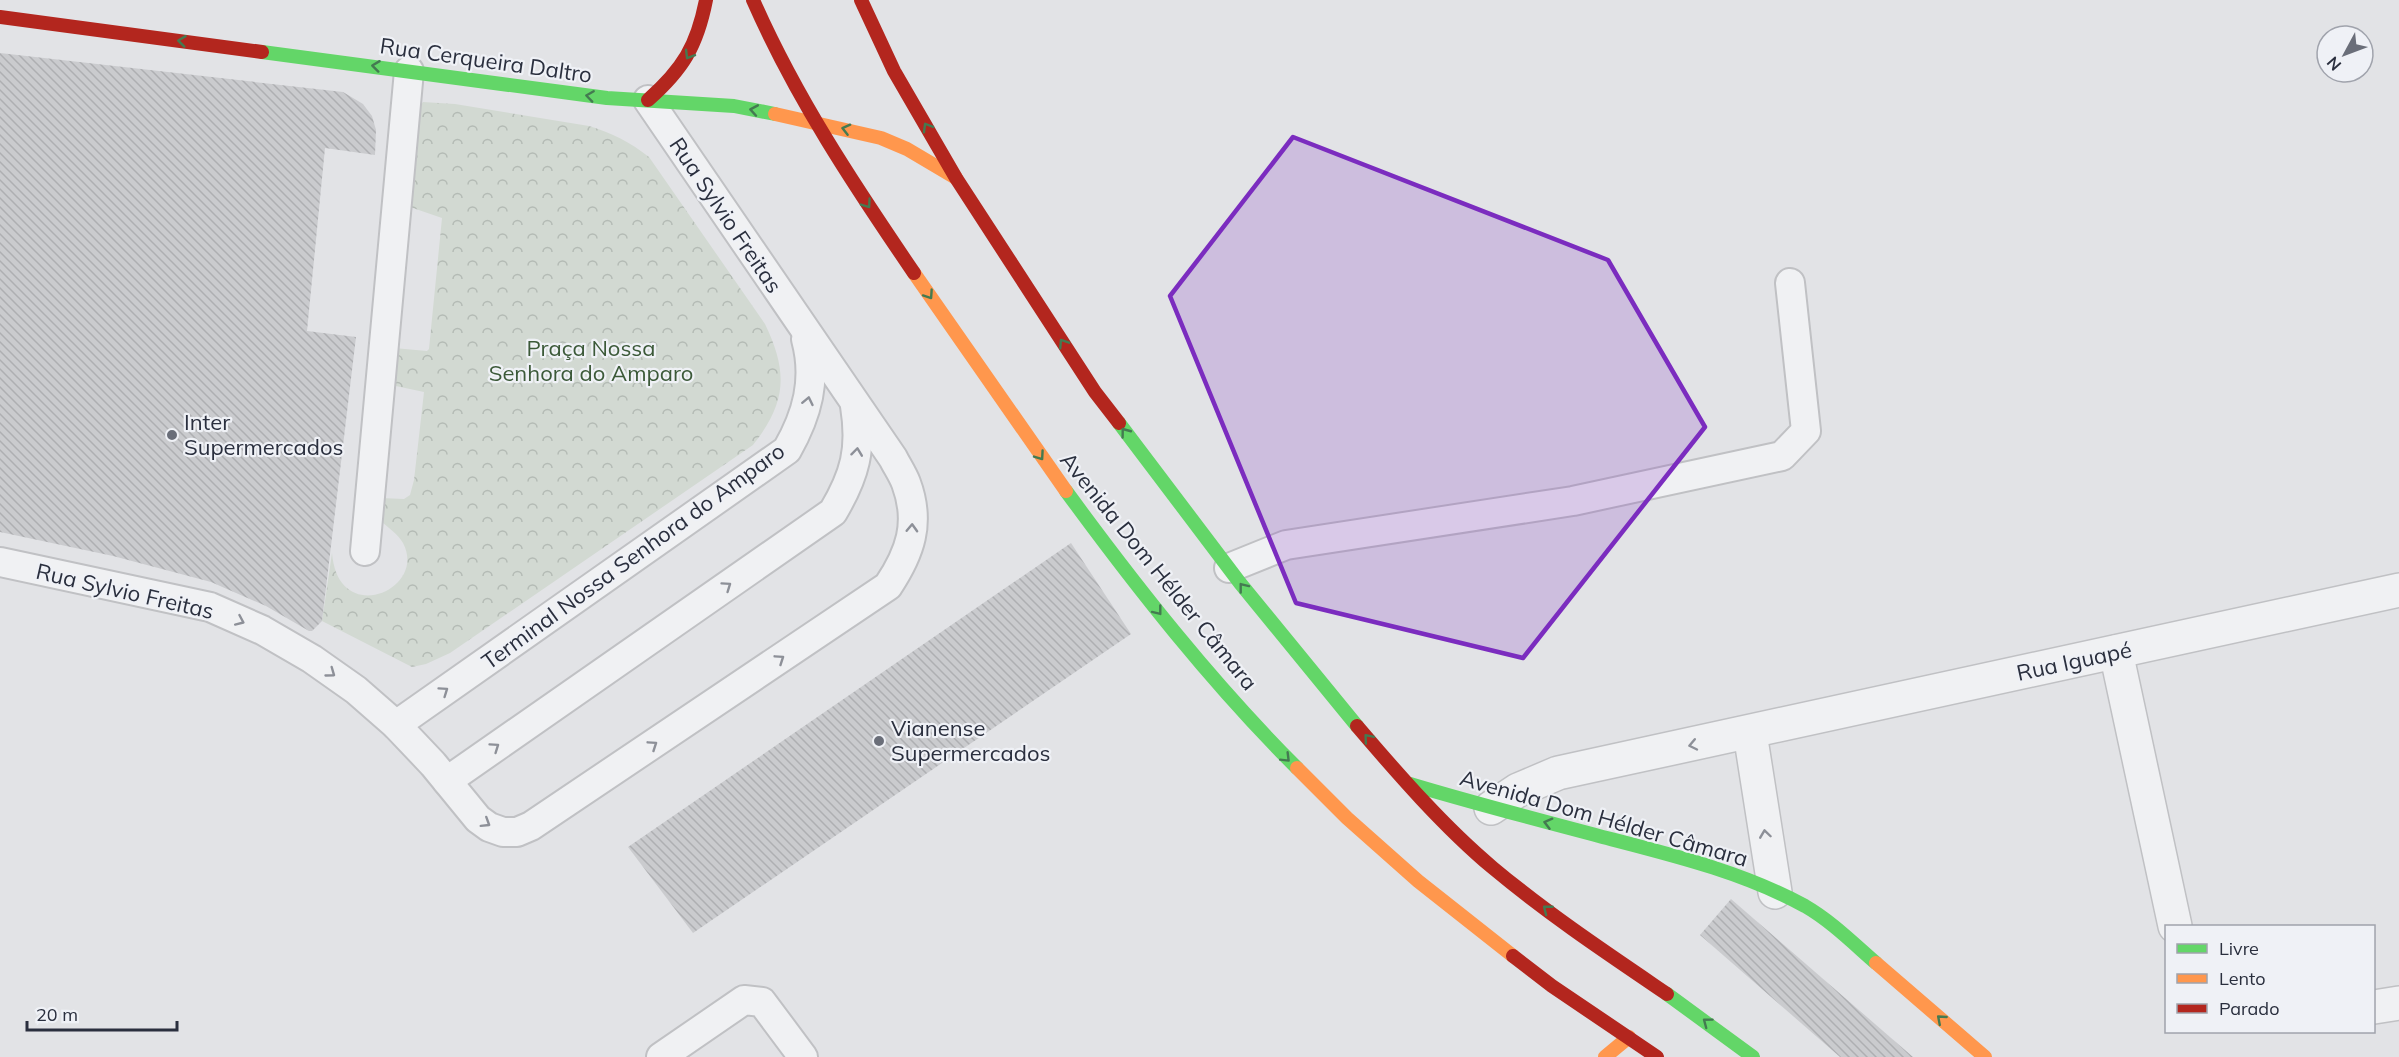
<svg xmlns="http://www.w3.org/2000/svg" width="2399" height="1057" viewBox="0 0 2399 1057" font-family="Mulish,sans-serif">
  <defs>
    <pattern id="park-crowns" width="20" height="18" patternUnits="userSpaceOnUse" patternTransform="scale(1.5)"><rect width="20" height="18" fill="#d2d9d2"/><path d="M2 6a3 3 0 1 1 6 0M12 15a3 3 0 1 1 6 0" fill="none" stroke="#b4bbb5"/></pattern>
    <pattern id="building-back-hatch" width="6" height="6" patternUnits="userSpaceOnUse" patternTransform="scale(1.5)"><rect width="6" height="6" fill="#cacbce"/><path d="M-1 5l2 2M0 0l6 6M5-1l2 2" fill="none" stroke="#aeafb2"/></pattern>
  </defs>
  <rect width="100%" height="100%" fill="#e2e3e6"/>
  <!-- park -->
  <path fill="url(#park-crowns)" d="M423 102 455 104 589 126C612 133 630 142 649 157L765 324C788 372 787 402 753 445L450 653 426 664 412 667 322 621 332 553C338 628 428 590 403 543 398 534 387 527 380 520L381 498 404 499 410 495 414 480 424 392 391 385 394 348 427 351 429 349 442 218 410 207 418 108Z"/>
  <!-- building -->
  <g fill="url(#building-back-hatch)">
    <path d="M0 53 343 92 363 104 372 116 376 130 375 155 325 148 307 331 356 337 322 621 312 631H309L266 606 211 582 113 556 0 532Z"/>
    <path d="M1071 543 1131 634 693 933 628 847Z"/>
    <path d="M1731 899 1913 1057H1840L1700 935Z"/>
  </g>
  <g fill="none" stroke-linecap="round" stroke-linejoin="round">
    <defs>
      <g id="lane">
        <path d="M365 551 409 71"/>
        <path d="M0 562 210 607 262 630 312 659 356 690 396 725 433 764 478 819 489 827 503 832H517L531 826 888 586C910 553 921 523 906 483 903 475 897 466 893 458L648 100"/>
        <path d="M1229 568 1286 545 1573 501 1782 456 1806 431 1790 283"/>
        <path d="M396 725 787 450C807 415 817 380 806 339"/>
        <path d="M447 781 833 512C855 475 862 449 855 406"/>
        <path d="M661 1057 744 1000 762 1002 803 1057"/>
      </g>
      <g id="street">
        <path d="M2116 652 2175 926"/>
        <path d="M1750 733 1775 892"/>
        <path d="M1491 808 1518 790 1558 773 2399 590"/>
        <path d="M2374 1007 2399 1003"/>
      </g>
    </defs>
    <!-- lane casing -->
    <use href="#lane" stroke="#c0c1c4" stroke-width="32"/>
    <!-- street casing -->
    <use href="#street" stroke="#c0c1c4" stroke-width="36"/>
    <!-- lane -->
    <use href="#lane" stroke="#f0f1f3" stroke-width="28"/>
    <!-- street -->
    <use href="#street" stroke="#f0f1f3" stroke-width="33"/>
    <!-- fast -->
    <g stroke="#63d668" stroke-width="14">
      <path d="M262 52 607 98 734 106 775 114"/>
      <path d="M1119 423 1240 583 1357 726"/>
      <path d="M1066 491C1137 588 1212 683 1297 768"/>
      <path d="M1410 784C1473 803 1535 819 1599 836 1668 854 1741 871 1805 906 1831 921 1853 943 1876 963"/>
      <path d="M1667 994 1753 1057"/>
    </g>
    <!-- slow -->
    <g stroke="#ff974d" stroke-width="14">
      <path d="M775 114 881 138 907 149 956 178"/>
      <path d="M914 273 1066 491"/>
      <path d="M1297 768 1347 818 1418 881 1513 956"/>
      <path d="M1876 963 1985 1057"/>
      <path d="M1605 1057 1629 1037"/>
    </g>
    <!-- jam -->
    <g stroke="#b3261e" stroke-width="14">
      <path d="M753 0C796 98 854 185 914 273"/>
      <path d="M861 0 894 71 956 178 1095 392 1119 423"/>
      <path d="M0 17 262 52"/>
      <path d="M648 100C683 69 697 46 706 0"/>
      <path d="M1357 726C1398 774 1444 827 1493 868 1548 914 1608 954 1667 994"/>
      <path d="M1513 956 1552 986 1657 1057"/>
    </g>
  </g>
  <!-- one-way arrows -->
  <defs><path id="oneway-chevron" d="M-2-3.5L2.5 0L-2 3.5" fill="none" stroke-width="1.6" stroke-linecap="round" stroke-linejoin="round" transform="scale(1.5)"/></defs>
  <g stroke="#447a51">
    <use href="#oneway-chevron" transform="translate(182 41) rotate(-173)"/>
    <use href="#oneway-chevron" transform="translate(689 55) rotate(121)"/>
    <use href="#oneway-chevron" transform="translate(376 66) rotate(-173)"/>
    <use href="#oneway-chevron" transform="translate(590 96) rotate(-172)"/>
    <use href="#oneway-chevron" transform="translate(754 110) rotate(-170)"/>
    <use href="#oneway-chevron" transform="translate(927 127) rotate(-120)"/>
    <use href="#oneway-chevron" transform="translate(846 129) rotate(-166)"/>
    <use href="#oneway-chevron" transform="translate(867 204) rotate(55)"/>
    <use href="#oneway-chevron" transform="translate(929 295) rotate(56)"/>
    <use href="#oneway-chevron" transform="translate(1063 343) rotate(-123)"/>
    <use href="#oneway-chevron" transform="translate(1125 432) rotate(-127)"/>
    <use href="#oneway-chevron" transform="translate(1040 456) rotate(55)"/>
    <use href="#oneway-chevron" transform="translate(1243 587) rotate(-128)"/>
    <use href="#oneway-chevron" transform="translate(1158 611) rotate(52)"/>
    <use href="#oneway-chevron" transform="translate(1368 738) rotate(-130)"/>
    <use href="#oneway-chevron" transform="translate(1286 758) rotate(45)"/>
    <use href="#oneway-chevron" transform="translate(1548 823) rotate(-165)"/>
    <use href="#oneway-chevron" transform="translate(1547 909) rotate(-142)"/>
    <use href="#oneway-chevron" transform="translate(1941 1019) rotate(-139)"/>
    <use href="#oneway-chevron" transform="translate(1707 1022) rotate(-143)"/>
  </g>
  <g stroke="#8d9098">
    <use href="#oneway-chevron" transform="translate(808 401) rotate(-78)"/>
    <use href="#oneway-chevron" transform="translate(857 452) rotate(-83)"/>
    <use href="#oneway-chevron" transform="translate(912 528) rotate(-88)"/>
    <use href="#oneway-chevron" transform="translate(727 586) rotate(-35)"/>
    <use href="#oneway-chevron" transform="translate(240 621) rotate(24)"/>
    <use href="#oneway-chevron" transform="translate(780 659) rotate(-34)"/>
    <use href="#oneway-chevron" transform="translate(331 673) rotate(36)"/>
    <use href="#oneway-chevron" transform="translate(444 691) rotate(-35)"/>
    <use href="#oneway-chevron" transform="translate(653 745) rotate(-34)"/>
    <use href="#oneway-chevron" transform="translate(1693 745) rotate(168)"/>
    <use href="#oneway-chevron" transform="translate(495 747) rotate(-35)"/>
    <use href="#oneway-chevron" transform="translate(486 823) rotate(32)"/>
    <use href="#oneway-chevron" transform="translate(1765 834) rotate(-98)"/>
  </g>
  <!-- marked area -->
  <path fill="#7b2cbf" fill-opacity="0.2" stroke="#7b2cbf" stroke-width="4.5" stroke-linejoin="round" d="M1293 137 1608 260 1705 427 1523 658 1296 603 1170 296Z"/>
  <!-- markers -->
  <g fill="#6a6e79" stroke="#eff1f6" stroke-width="2">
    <circle cx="172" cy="435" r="6"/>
    <circle cx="879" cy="741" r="6"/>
  </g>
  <g text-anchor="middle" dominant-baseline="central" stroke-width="4.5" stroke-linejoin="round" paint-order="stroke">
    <!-- street labels -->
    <g font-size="22" fill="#2a2f3e" stroke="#eff1f6">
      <text transform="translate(486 60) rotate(8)">Rua Cerqueira Daltro</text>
      <text transform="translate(726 215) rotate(56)">Rua Sylvio Freitas</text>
      <text transform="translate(633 556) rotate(-36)">Terminal Nossa Senhora do Amparo</text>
      <text transform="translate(1159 571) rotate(51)">Avenida Dom Hélder Câmara</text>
      <text transform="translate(125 591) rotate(13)">Rua Sylvio Freitas</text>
      <text transform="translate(2074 661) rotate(-12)">Rua Iguapé</text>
      <text transform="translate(1604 818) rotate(16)">Avenida Dom Hélder Câmara</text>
    </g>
    <!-- park labels -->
    <g font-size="22" fill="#3b5938" stroke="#eff1f6">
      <text x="591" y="348">Praça Nossa<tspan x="591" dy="25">Senhora do Amparo</tspan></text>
    </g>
    <!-- poi labels -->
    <g font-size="22" fill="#2a2f3e" stroke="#eff1f6" text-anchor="start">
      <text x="184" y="422">Inter<tspan x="184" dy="25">Supermercados</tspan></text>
      <text x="891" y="728">Vianense<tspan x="891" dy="25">Supermercados</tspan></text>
    </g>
  </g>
  <!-- legend -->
  <rect x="2165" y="925" width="210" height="108" fill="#eff1f6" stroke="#a0a3ac" stroke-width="1.5"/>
  <rect x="2177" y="944" width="30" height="9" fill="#63d668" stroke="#a0a3ac" stroke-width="1.5"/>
  <text x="2219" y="955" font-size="18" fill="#2a2f3e">Livre</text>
  <rect x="2177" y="974" width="30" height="9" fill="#ff974d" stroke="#a0a3ac" stroke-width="1.5"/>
  <text x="2219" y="985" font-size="18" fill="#2a2f3e">Lento</text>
  <rect x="2177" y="1004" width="30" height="9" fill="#b3261e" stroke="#a0a3ac" stroke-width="1.5"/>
  <text x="2219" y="1015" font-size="18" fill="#2a2f3e">Parado</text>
  <!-- north arrow -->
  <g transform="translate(2345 54) rotate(229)"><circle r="28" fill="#eff1f6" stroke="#a0a3ac" stroke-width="1.5"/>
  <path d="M0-4.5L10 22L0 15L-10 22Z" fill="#6a6e79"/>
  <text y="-9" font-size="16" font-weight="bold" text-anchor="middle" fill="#2a2f3e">N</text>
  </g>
  <!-- scale -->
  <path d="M27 1021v9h150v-9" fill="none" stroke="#2a2f3e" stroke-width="3"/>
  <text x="36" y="1021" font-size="18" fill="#2a2f3e" stroke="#eff1f6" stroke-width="4.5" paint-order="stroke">20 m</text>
</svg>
